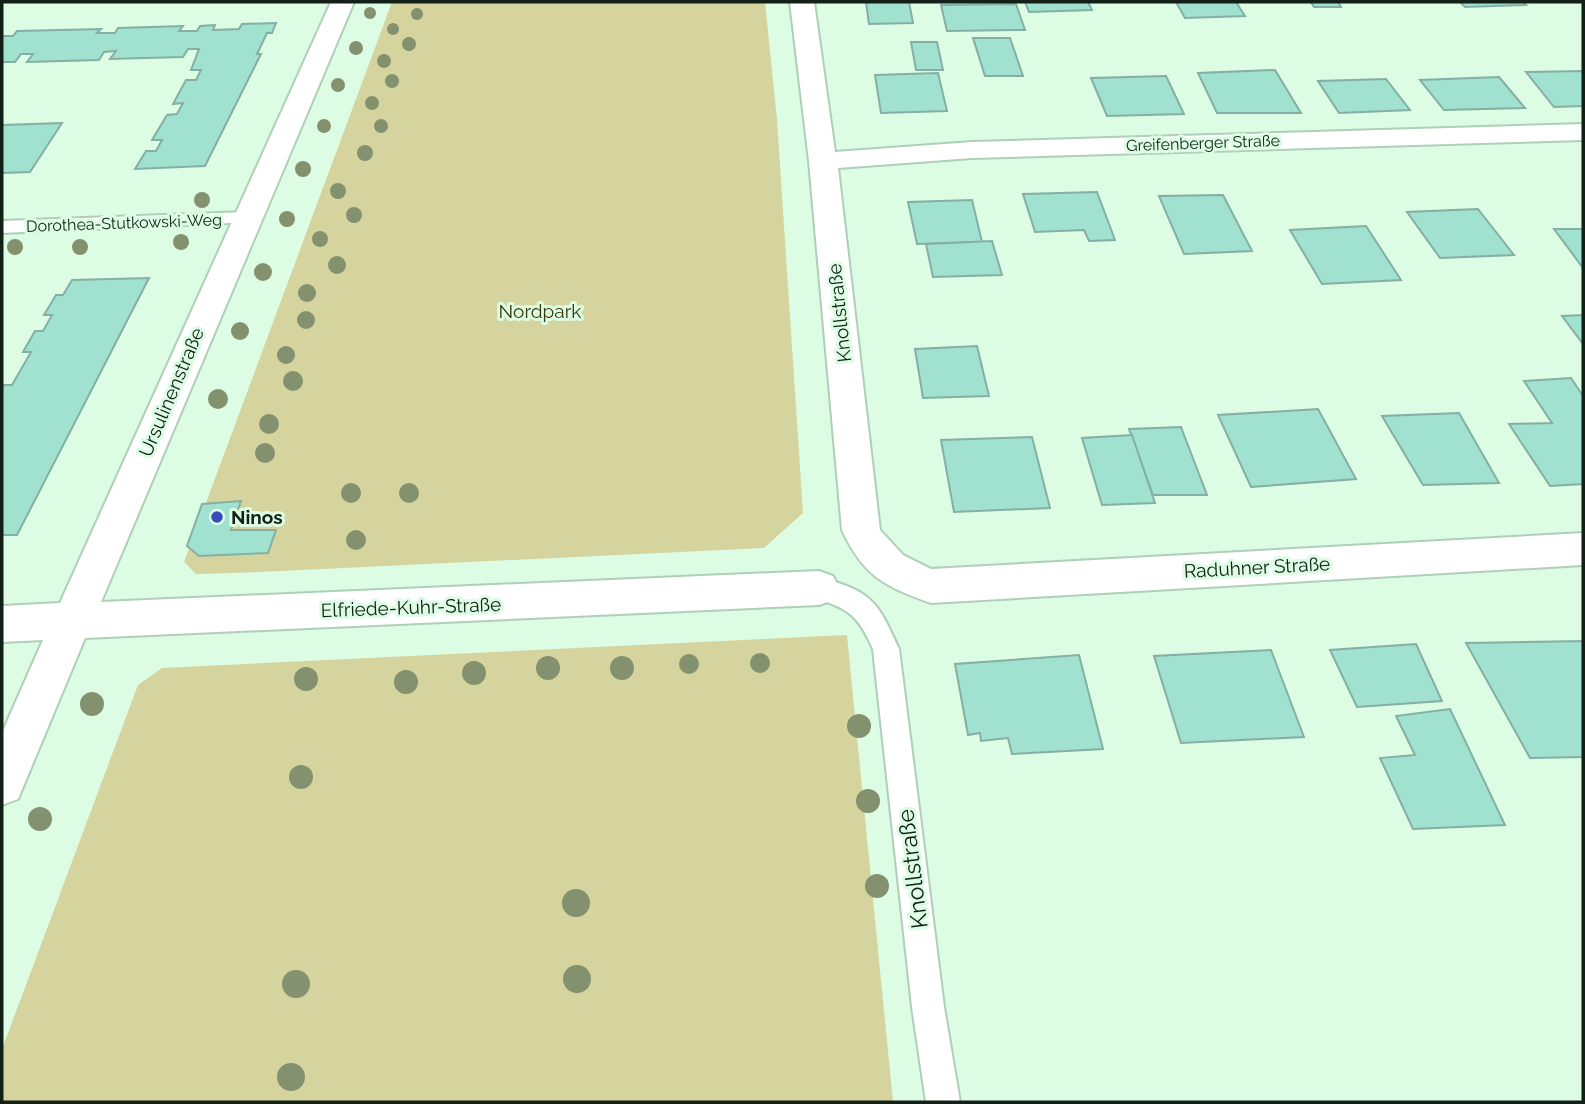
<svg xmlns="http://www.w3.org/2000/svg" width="1585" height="1104" viewBox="0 0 1585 1104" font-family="Raleway,sans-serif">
  <rect width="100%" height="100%" fill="#dcfde4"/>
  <!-- green -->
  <g fill="#d6d49e">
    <path d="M392 2H765L777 120 803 513 764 548 260 572 196 574 184 562Z"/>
    <path d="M847 635 893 1102H2V1049L138 685 162 668Z"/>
  </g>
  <!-- building -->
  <g fill="#a0e1d0" stroke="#85afa3" stroke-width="2">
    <path d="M866 2H909L913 23 869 24Z"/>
    <path d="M1025 2H1088L1092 10 1029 12Z"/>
    <path d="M1176 2H1236L1245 16 1185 18Z"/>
    <path d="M1311 2H1338L1341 7H1314Z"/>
    <path d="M1460 2H1523L1526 5 1465 7Z"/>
    <path d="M1016 4 1025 30 947 31 941 5Z"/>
    <path d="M276 23 272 33H267L257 54H261L205 166 135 169 146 151H156L162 140H152L167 115 177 114 183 103 173 104 186 80H196L201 70H191L199 49H188L183 57 110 59 116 51 104 52 99 60 27 62 33 54H21L15 62H2V36H13L17 31 101 29 97 33H115L118 28 183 26 179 31H197L200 26 215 25 213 30 239 29 242 24Z"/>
    <path d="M973 38H1010L1023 76H985Z"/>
    <path d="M911 42H937L943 70H916Z"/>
    <path d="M1275 70 1301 113H1217L1198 73Z"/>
    <path d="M1583 71V106L1554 107 1526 72Z"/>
    <path d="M938 73 947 111 881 113 875 75Z"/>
    <path d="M1166 76 1184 114 1107 116 1091 78Z"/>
    <path d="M1499 77 1525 108 1444 110 1420 80Z"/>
    <path d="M1386 79 1410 110 1339 113 1318 81Z"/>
    <path d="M62 123 30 172 2 173V125Z"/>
    <path d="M1097 192 1115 240 1089 241 1084 230 1035 232 1023 194Z"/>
    <path d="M1223 195 1252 251 1184 254 1159 196Z"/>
    <path d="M972 200 982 242 917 244 908 202Z"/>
    <path d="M1478 209 1514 255 1440 258 1407 212Z"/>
    <path d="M1366 226 1401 280 1322 284 1290 230Z"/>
    <path d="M1554 229H1583V268Z"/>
    <path d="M992 241 1002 275 933 277 926 244Z"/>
    <path d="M149 278 17 535H2V389L4 385H12L31 352H23L35 331H43L52 315H44L56 295H63L72 280Z"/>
    <path d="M1583 315V344L1562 316Z"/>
    <path d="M977 346 989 396 923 398 915 349Z"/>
    <path d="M1571 378 1583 396V484L1550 486 1509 424 1552 423 1524 381Z"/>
    <path d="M1318 409 1356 479 1251 487 1218 415Z"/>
    <path d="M1459 413 1499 483 1423 485 1382 416Z"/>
    <path d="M1181 427 1207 495H1153L1129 429Z"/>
    <path d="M1132 435 1155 503 1102 505 1082 438Z"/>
    <path d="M1032 437 1050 508 954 512 941 440Z"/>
    <path d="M241 501 231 530H276L268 553 199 556 187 546 202 504Z"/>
    <path d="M1583 641V757L1530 758 1466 643Z"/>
    <path d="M1416 644 1442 701 1357 707 1330 650Z"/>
    <path d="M1271 650 1304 737 1181 743 1154 656Z"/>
    <path d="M1079 655 1103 749 1012 754 1008 738 981 741 980 733 968 735 955 664Z"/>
    <path d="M1450 709 1505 825 1413 829 1380 758 1415 755 1396 716Z"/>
  </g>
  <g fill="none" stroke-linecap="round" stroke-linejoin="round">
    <defs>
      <g id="lane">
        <path d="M246 212 253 214 255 218 253 222 2 233V221Z"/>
        <path d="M819 577C872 592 877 600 899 649L944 1007 960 1102H926L912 1007 873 649C857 612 847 609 810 596L806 588 810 580Z"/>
      </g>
      <g id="street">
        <path d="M331 2H354L101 602 819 571 833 576 839 588 833 600 819 605 85 638 18 799 2 805V733L43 640 2 642V606L60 603Z"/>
        <path d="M790 2H814L835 152 972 142 1583 124V140L972 158 838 168 880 530 903 555 931 569 1583 533V565L931 603C884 586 864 577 842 530L809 161Z"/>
      </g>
    </defs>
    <!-- lane casing -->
    <use href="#lane" stroke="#afcfb6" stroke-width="4"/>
    <!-- street casing -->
    <use href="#street" stroke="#afcfb6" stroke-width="4"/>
    <!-- lane -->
    <use href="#lane" fill="#fff" fill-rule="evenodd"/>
    <!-- street -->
    <use href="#street" fill="#fff" fill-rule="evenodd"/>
  </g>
  <!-- trees -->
  <g fill="#83916e">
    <circle cx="370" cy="13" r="6"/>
    <circle cx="417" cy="14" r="6"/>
    <circle cx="393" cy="29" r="6"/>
    <circle cx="409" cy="44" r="7"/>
    <circle cx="356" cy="48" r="7"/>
    <circle cx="384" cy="61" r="7"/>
    <circle cx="392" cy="81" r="7"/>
    <circle cx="338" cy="85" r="7"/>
    <circle cx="372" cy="103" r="7"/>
    <circle cx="324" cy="126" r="7"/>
    <circle cx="381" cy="126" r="7"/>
    <circle cx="365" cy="153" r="8"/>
    <circle cx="303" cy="169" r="8"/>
    <circle cx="338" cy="191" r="8"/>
    <circle cx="202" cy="200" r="8"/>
    <circle cx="354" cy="215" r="8"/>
    <circle cx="287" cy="219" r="8"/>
    <circle cx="320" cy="239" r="8"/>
    <circle cx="181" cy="242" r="8"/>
    <circle cx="15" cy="247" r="8"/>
    <circle cx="80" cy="247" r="8"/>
    <circle cx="337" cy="265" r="9"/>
    <circle cx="263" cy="272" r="9"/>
    <circle cx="307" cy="293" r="9"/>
    <circle cx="306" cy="320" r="9"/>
    <circle cx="240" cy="331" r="9"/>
    <circle cx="286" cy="355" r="9"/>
    <circle cx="293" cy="381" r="10"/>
    <circle cx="218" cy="399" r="10"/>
    <circle cx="269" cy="424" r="10"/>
    <circle cx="265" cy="453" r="10"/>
    <circle cx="351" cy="493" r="10"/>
    <circle cx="409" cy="493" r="10"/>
    <circle cx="356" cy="540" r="10"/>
    <circle cx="760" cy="663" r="10"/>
    <circle cx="689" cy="664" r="10"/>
    <circle cx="548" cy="668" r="12"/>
    <circle cx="622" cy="668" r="12"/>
    <circle cx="474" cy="673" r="12"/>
    <circle cx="306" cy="679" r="12"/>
    <circle cx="406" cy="682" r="12"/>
    <circle cx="92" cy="704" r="12"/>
    <circle cx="859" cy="726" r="12"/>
    <circle cx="301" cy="777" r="12"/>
    <circle cx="868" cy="801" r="12"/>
    <circle cx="40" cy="819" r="12"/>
    <circle cx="877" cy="886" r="12"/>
    <circle cx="576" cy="903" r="14"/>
    <circle cx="577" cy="979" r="14"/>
    <circle cx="296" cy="984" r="14"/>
    <circle cx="291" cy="1077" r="14"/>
  </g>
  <!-- markers -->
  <circle fill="#374bbd" stroke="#dcfde4" stroke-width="2.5" cx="217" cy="517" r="7"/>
  <g text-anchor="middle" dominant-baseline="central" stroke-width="6" stroke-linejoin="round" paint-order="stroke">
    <!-- far-street labels -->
    <g font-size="16" fill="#132017" stroke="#dcfde4">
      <text transform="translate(1203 143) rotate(-2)">Greifenberger Straße</text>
      <text transform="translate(124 223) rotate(-2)">Dorothea-Stutkowski-Weg</text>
    </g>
    <!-- park labels -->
    <g font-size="19" fill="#3b380e" stroke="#dcfde4">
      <text x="540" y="311">Nordpark</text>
    </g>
    <!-- street labels -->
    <g font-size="19" fill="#132017" stroke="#dcfde4">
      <text transform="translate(839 313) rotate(-96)">Knollstraße</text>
      <text transform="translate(171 392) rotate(-67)">Ursulinenstraße</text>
      <text transform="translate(1257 567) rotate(-3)">Raduhner Straße</text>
      <text transform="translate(411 607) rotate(-2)">Elfriede-Kuhr-Straße</text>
    </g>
    <!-- poi labels -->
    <g font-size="19" font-weight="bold" fill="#132017" stroke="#dcfde4" text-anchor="start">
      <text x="231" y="517">Ninos</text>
    </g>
    <!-- near-street labels -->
    <g font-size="23" fill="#132017" stroke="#dcfde4">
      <text transform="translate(912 869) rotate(-97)">Knollstraße</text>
    </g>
  </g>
  <!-- border -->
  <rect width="1585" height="1104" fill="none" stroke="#132017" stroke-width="7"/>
</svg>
